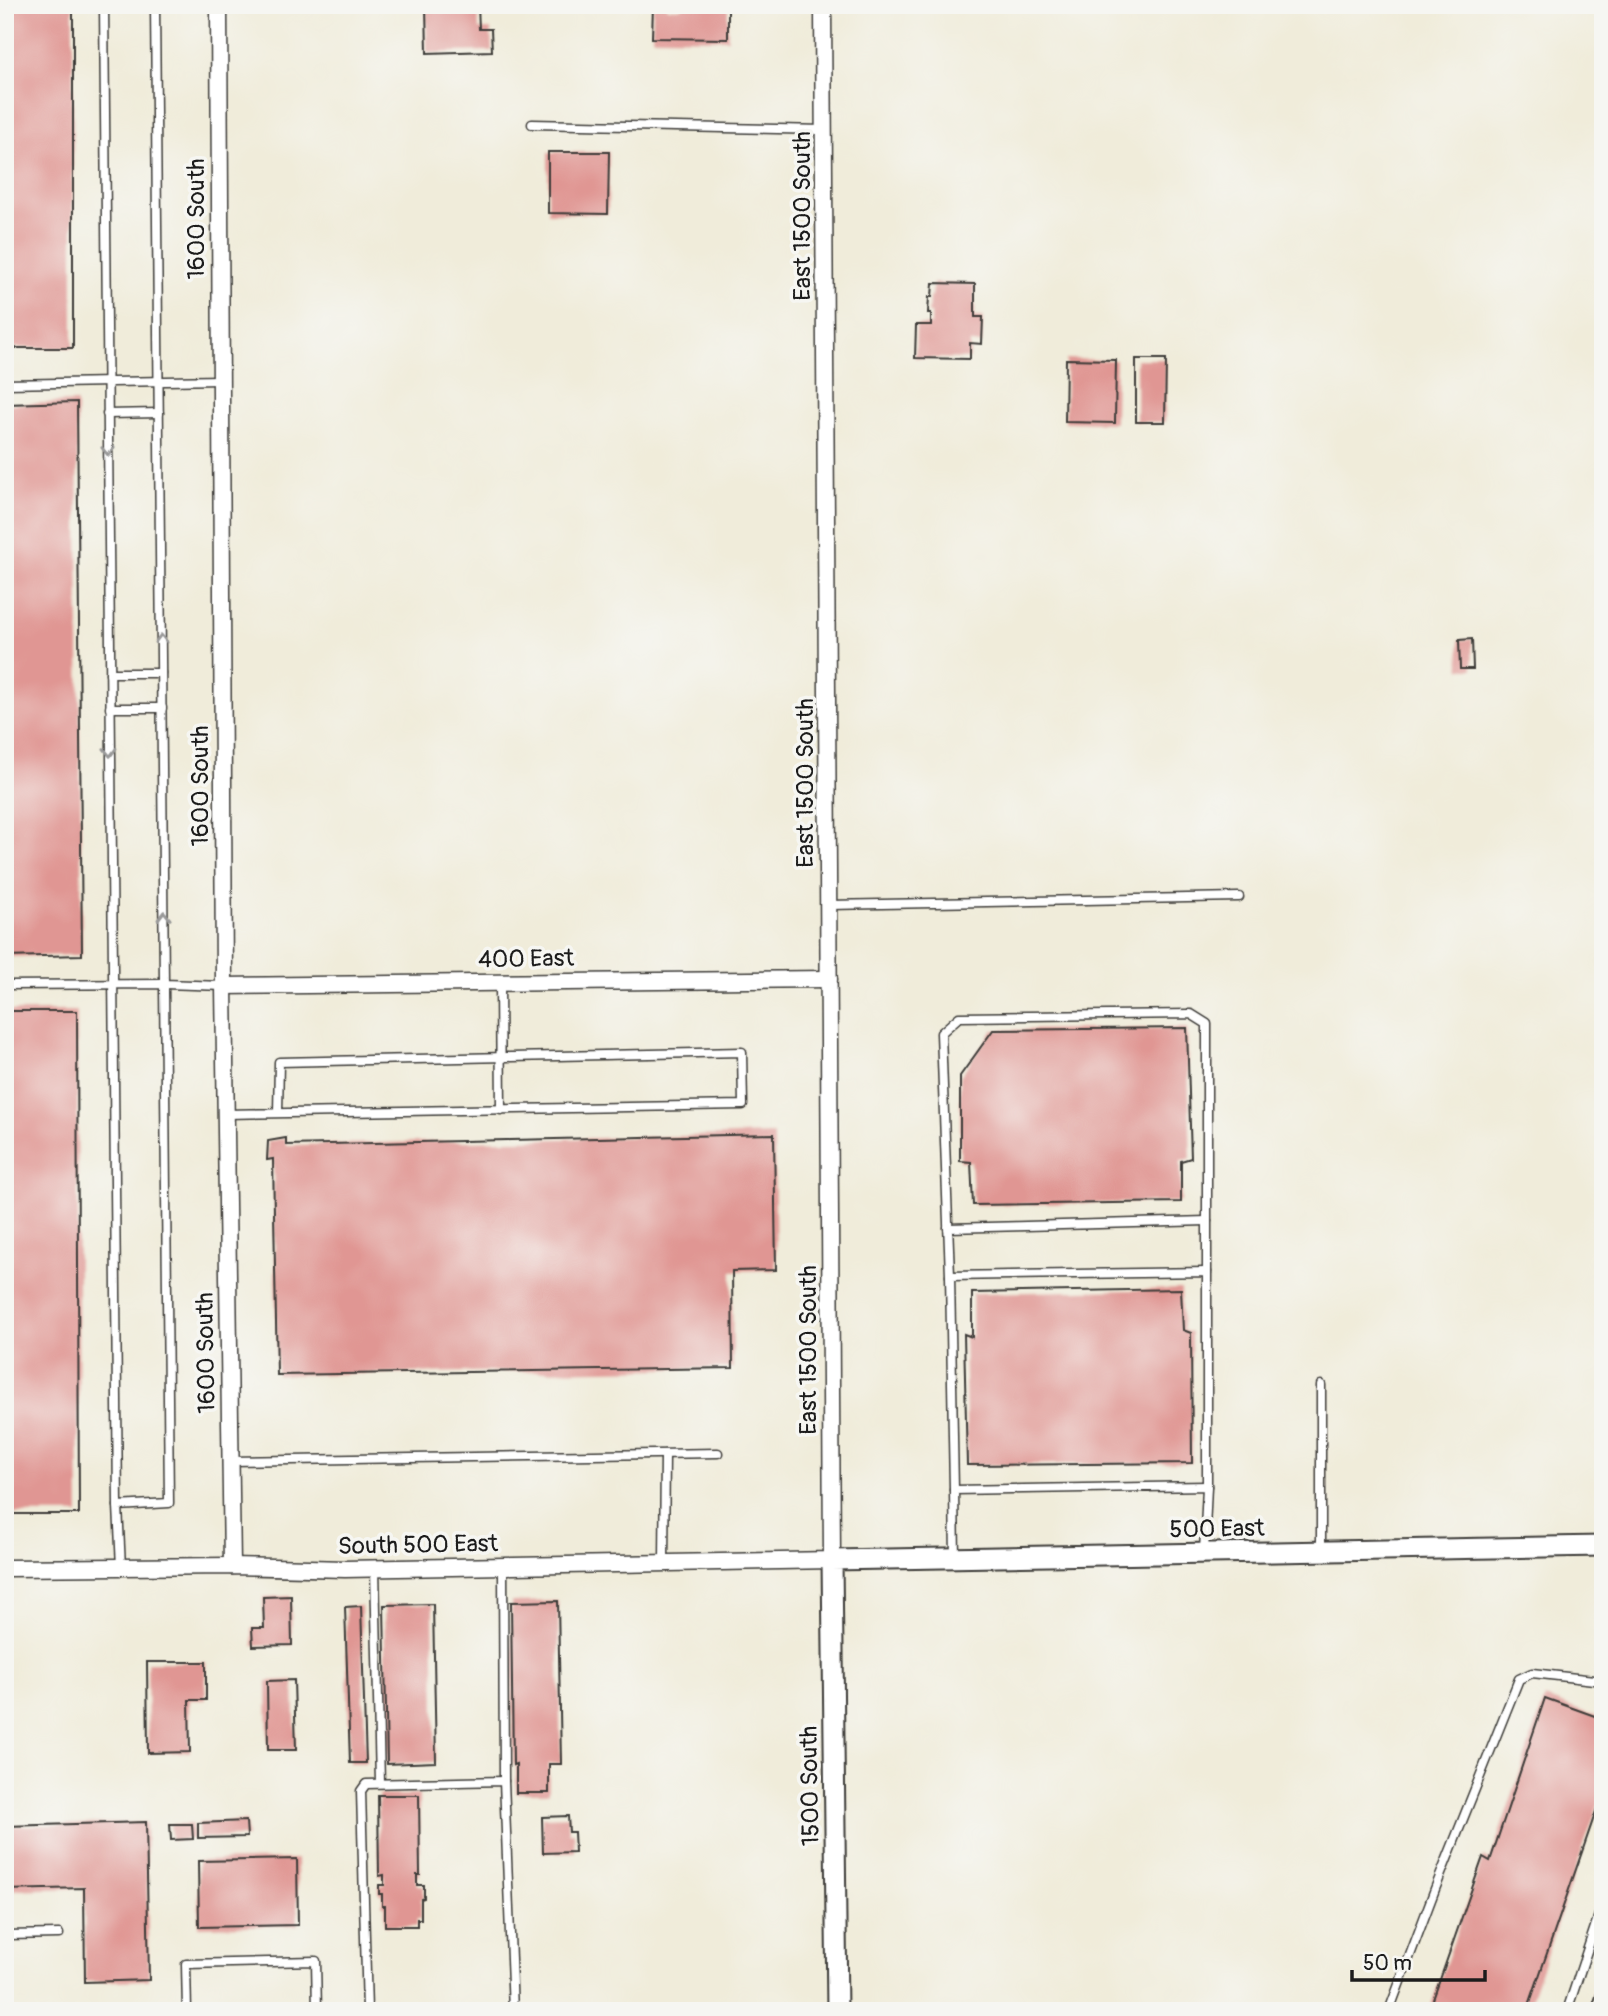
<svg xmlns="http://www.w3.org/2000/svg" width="1608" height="2016" viewBox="0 0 1608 2016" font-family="Pangolin,sans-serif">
  <rect width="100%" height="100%" fill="#f6f6f2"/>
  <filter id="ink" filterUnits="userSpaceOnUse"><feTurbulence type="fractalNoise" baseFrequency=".0143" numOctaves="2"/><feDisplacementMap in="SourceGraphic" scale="14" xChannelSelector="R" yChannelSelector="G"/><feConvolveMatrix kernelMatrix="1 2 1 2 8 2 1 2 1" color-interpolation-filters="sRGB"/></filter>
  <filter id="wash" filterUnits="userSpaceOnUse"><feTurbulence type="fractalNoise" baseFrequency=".00686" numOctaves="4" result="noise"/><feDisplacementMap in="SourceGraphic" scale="28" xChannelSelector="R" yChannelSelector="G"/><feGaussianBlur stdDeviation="1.57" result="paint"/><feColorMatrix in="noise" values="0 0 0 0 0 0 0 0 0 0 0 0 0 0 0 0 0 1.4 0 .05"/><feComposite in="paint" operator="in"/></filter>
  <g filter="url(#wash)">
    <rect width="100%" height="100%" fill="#f0ecda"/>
    <g id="blocks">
      <!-- building -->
      <g fill="#e09693">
        <rect x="5" y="5" width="68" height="343"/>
        <path d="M426 5H478L479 29H491L492 51 427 53Z"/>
        <path d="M653 5H667V8H681L682 5 728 6V39L652 38Z"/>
        <path d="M548 152H609L608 214 548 213Z"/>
        <path d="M933 283 975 284V317H983L982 344 970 343V359L915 358 916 325H931V313H928L929 297H932Z"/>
        <path d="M1066 359 1116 360 1115 423 1065 422Z"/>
        <path d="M1136 359H1166L1165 422H1136Z"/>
        <path d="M77 402 82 955 5 957V404Z"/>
        <path d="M1472 639 1473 669H1460L1459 640Z"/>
        <path d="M5 1011H77L79 1514H5Z"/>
        <path d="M1187 1028 1191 1158 1181 1161V1202L973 1205 971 1162 960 1161V1076L993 1030Z"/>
        <path d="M774 1134 776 1270 732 1271 733 1368 277 1375 273 1159 267 1160 268 1141 286 1138V1145Z"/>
        <path d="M1181 1289 1183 1330 1191 1333 1192 1463 967 1465 964 1334 972 1337V1293Z"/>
        <path d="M291 1596 292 1645 253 1646 252 1628H264L263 1597Z"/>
        <path d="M558 1601 561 1764H549V1793H516V1764L513 1765 511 1602Z"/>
        <path d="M433 1604 436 1762 387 1764 384 1605Z"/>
        <path d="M361 1606 366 1763H350L345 1607Z"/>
        <path d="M147 1662H206V1700H189L190 1752 148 1753Z"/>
        <path d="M294 1680 296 1750H268L267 1681Z"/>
        <path d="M1545 1698 1603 1719V1791L1527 2011H1429L1483 1857 1490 1861Z"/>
        <path d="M378 1795H419L420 1875H417V1885H424V1898L421 1899V1919H417V1926H385V1906H382V1894H379V1885H384V1875L379 1876Z"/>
        <path d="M568 1816 569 1832H574L575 1852 543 1853 542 1817Z"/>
        <path d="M246 1821 247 1837 198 1838V1823Z"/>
        <path d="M146 1822 149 1980 85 1982 84 1888 5 1890V1826Z"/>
        <path d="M170 1824H192L193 1839 171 1840Z"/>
        <path d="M297 1859 298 1925 199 1927 198 1861Z"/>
        <path d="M1602 1978 1603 2011H1591Z"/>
      </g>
    </g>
  </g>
  <g filter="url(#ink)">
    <use href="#blocks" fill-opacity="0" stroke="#3c3b38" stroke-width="2"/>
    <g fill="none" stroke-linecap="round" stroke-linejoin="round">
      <defs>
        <g id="service">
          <path d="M104 5 118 1506"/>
          <path d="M155 5 164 984 224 986"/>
          <path d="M532 124 824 130"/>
          <path d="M5 384 220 380"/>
          <path d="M107 414 159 413"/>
          <path d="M110 673H161"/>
          <path d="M110 708H162"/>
          <path d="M829 905 1239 897"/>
          <path d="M500 983 501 1110"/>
          <path d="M5 985 164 984 169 1503 118 1506 121 1567"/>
          <path d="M226 1114 743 1105 742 1052 279 1062 278 1113"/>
          <path d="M948 1228 1207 1221"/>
          <path d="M950 1276 941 1033 959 1017 1191 1014 1207 1024V1272"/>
          <path d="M1321 1385V1551"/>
          <path d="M230 1461 718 1453"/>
          <path d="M954 1490 950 1276 1207 1272V1486"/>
          <path d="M955 1558 954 1490 1207 1486 1204 1553"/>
          <path d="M664 1563 665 1454"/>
          <path d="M503 1566 504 1781"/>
          <path d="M375 1569 380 1783"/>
          <path d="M7 2011V1935L59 1934"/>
          <path d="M187 2011 186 1964 316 1961 317 2011"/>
          <path d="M367 2011 361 1791 366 1784 504 1781 513 2011"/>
          <path d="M1389 2011 1435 1889 1519 1679 1532 1673 1603 1681"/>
          <path d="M1567 2011 1603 1903"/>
        </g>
        <g id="minor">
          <path d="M219 5 224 986 232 1566"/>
          <path d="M224 986 829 979"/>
          <path d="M5 1568 232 1566 345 1569 832 1560 823 5"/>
        </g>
        <path id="tertiary" d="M837 2011 832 1560 1603 1546"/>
      </defs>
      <!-- service casing -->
      <use href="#service" stroke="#3c3b38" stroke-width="11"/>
      <!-- minor casing -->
      <use href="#minor" stroke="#3c3b38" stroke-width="19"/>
      <!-- tertiary casing -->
      <use href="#tertiary" stroke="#3c3b38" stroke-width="23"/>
      <!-- service -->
      <use href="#service" stroke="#fff" stroke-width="8"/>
      <!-- minor -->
      <use href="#minor" stroke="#fff" stroke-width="16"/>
      <!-- tertiary -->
      <use href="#tertiary" stroke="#fff" stroke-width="19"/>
    </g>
    <!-- one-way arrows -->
    <defs><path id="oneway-chevron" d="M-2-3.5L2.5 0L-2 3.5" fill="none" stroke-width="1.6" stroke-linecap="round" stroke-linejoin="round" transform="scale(1.75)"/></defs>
    <g stroke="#999">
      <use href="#oneway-chevron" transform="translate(108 451) rotate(89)"/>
      <use href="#oneway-chevron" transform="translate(161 639) rotate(-91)"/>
      <use href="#oneway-chevron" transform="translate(110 752) rotate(89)"/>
      <use href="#oneway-chevron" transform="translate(164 916) rotate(-91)"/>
    </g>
  </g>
  <g text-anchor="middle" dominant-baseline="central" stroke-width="7" stroke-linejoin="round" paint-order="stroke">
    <!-- street labels -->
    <g font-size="24" fill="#1c1c1c" stroke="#f6f6f2">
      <text transform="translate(802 216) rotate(-90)">East 1500 South</text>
      <text transform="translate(196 219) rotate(-90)">1600 South</text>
      <text transform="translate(805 783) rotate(-90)">East 1500 South</text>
      <text transform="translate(200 786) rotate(-90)">1600 South</text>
      <text transform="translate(526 959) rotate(-1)">400 East</text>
      <text transform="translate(808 1350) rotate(-90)">East 1500 South</text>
      <text transform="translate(206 1353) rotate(-91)">1600 South</text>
      <text transform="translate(1217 1529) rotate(-1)">500 East</text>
      <text transform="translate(418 1545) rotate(-1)">South 500 East</text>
      <text transform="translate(810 1786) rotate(-91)">1500 South</text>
    </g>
  </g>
  <!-- margin -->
  <rect width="1608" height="2016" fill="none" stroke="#f6f6f2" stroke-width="28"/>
  <!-- scale -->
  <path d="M1352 1970v10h133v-10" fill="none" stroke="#1c1c1c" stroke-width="3.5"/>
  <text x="1363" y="1970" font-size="21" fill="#1c1c1c" stroke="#f6f6f2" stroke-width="5" paint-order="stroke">50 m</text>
</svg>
